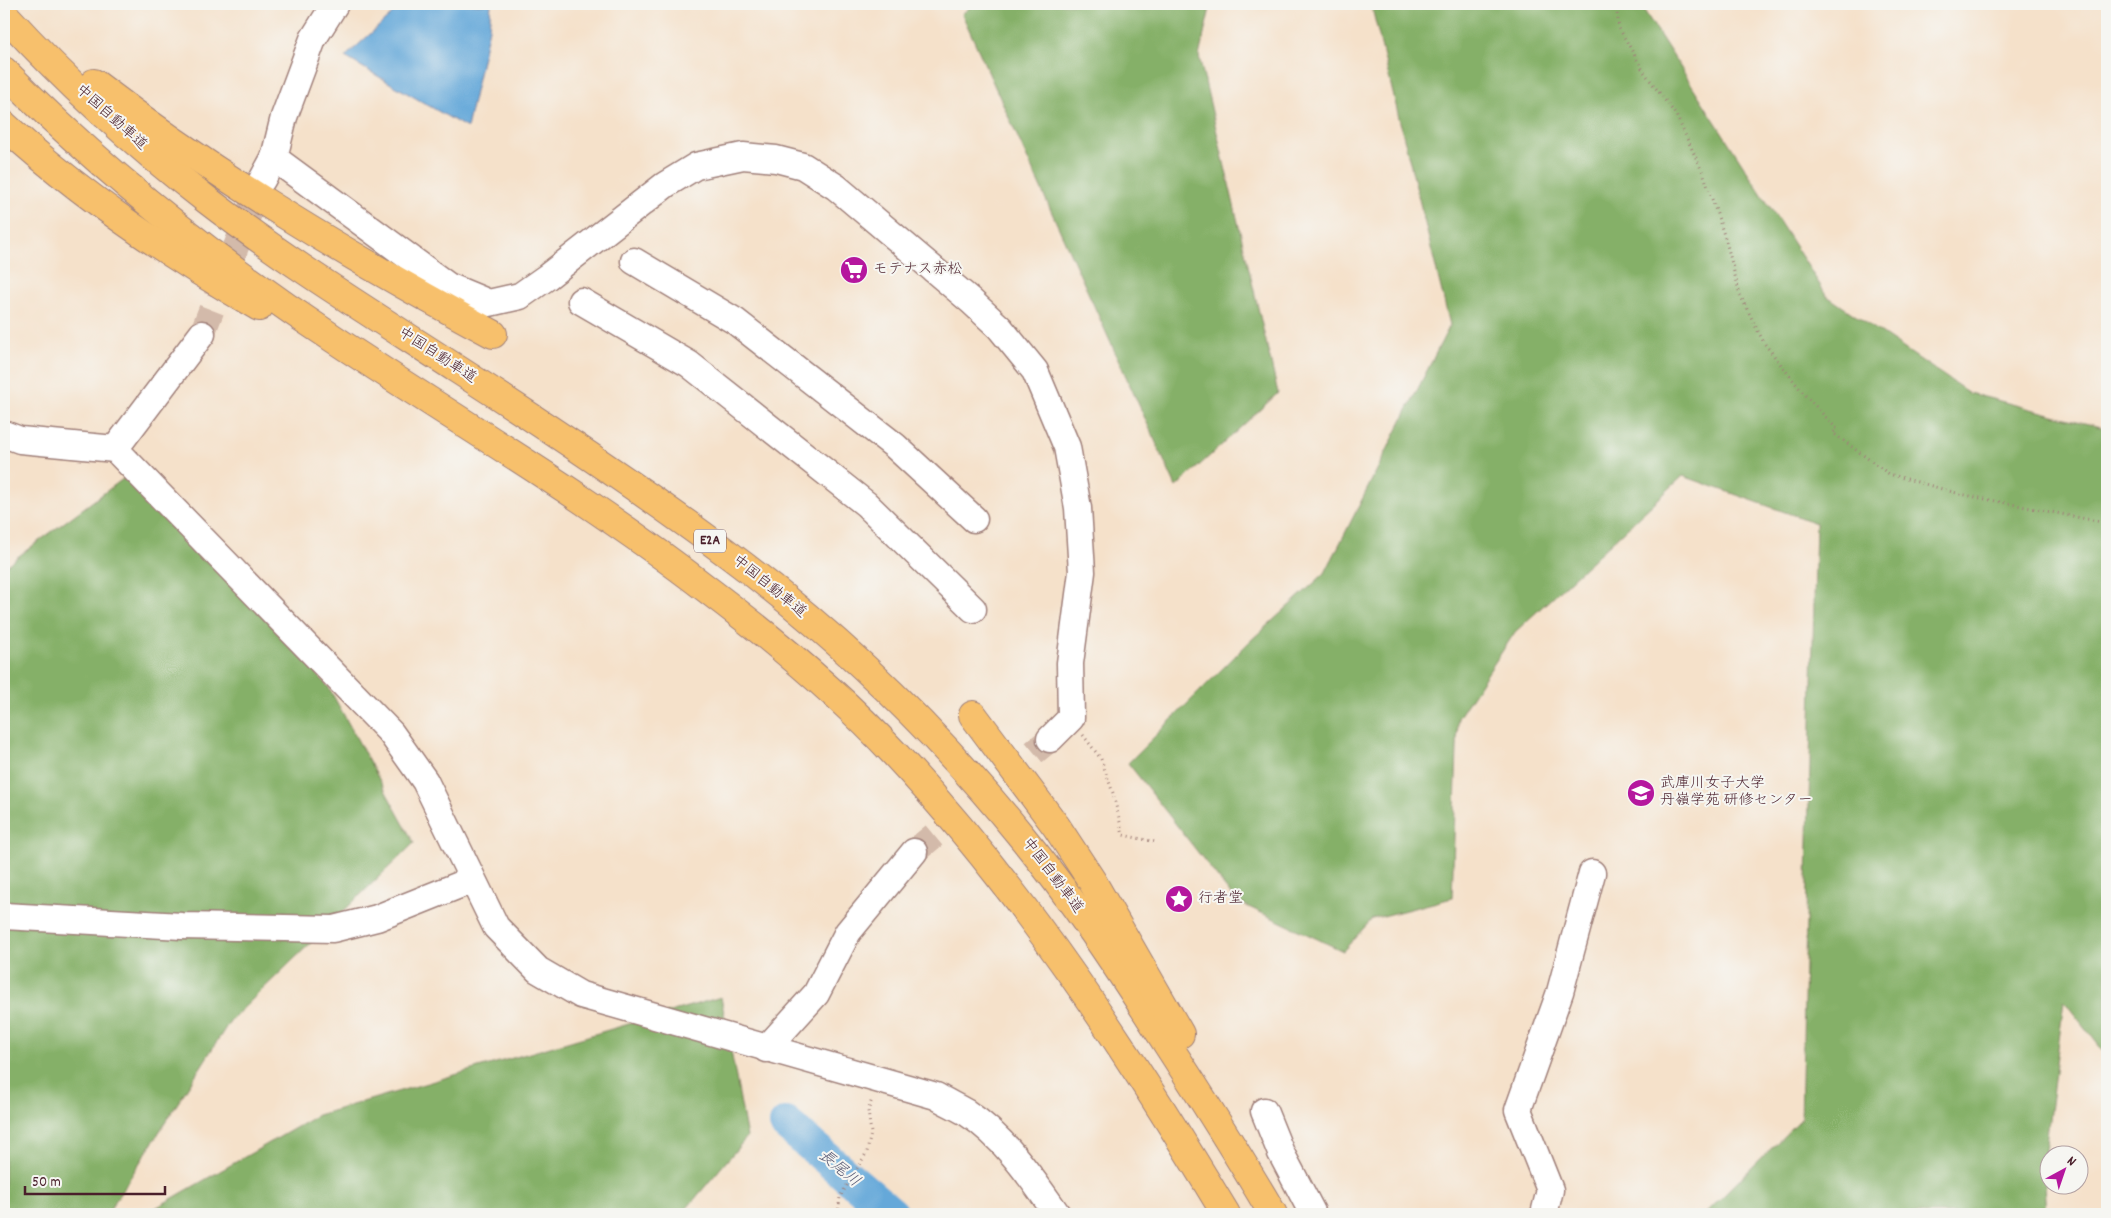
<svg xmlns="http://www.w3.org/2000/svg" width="2111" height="1218" viewBox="0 0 2111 1218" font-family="Dekko,'Klee One',sans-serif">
  <rect width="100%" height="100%" fill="#f6f6f2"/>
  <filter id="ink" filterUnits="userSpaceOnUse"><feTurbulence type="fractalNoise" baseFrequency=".02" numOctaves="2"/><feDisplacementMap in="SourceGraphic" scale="10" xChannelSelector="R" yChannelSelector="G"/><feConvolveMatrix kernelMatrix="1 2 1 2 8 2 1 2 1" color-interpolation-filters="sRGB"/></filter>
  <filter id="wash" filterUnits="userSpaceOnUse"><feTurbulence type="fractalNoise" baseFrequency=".0096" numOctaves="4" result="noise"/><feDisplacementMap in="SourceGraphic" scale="20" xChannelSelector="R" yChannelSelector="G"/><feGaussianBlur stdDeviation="1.12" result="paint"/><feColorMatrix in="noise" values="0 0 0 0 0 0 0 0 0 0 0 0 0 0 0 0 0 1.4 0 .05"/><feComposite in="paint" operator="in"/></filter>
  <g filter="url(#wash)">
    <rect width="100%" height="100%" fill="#f5e1ca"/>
    <!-- forest -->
    <g fill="#85b068" stroke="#68684a">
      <path d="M974 4H1211L1199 56 1278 393 1176 487 962 14Z"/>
      <path d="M1371 4H1645V12L1827 296 1969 393 2104 428 2107 427V1056L2064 1001 2043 1167 2046 1214H1705L1801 1119 1816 523 1683 476 1515 632 1458 718 1452 898 1372 919 1343 951 1236 901 1128 763 1249 642 1325 573 1450 325Z"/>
      <path d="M135 470 328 686 414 843 230 1021 107 1214H4V567Z"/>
      <path d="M721 997 747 1137 682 1214H145L318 1115Z"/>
    </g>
    <!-- water -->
    <path fill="#65a8d9" stroke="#586482" d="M403 4H491L489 29 467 128 345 57Z"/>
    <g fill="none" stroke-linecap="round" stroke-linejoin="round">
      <!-- river -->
      <path stroke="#65a8d9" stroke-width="34" d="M786 1124 892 1214"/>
    </g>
  </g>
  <g filter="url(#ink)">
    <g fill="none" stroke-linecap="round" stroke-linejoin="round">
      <!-- minor-tunnel -->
      <g stroke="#d3baaa" stroke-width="26" stroke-dasharray="26 13" stroke-linecap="butt">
        <path d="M202 334 262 180"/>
        <path d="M914 852 1050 739"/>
      </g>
      <defs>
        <g id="minor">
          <path d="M274 158 448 286 489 303 520 296 547 277 665 185 696 166 743 156 776 159 803 166 836 187 971 301 1000 328 1035 371 1067 447 1078 508 1082 572 1070 663 1071 718 1050 739"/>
          <path d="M262 180 274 158 284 117 313 39 335 4"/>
          <path d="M634 261 735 321 895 446 974 519"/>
          <path d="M581 301 689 364 866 504 973 609"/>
          <path d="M4 434 20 440 115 449 391 733 425 781 496 927 538 970 581 995 936 1096C946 1102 957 1107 967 1113 1005 1138 1031 1177 1057 1214"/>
          <path d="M115 449 202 334"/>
          <path d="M4 916 182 926 333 929 377 918 472 880"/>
          <path d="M766 1049 816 994 848 932 914 852"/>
          <path d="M1264 1111 1281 1153 1313 1214"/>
          <path d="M1544 1214 1550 1190 1518 1110 1560 992 1592 873"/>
        </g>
        <g id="highway">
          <path d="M4 14C65 81 134 144 207 200 286 261 372 314 457 369 549 428 641 489 728 554 837 635 937 732 1022 837 1073 899 1117 966 1160 1033 1199 1093 1237 1153 1273 1214"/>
          <path d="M4 71C104 172 215 261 334 339 459 422 589 498 708 590 773 639 838 693 894 753 1025 893 1127 1050 1226 1214"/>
          <path d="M94 83C219 179 355 260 493 334"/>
          <path d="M4 125C81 195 169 255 259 307"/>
          <path d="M973 715 1056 826 1092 881 1180 1034"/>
        </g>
      </defs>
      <!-- minor casing -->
      <use href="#minor" stroke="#a0807a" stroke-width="29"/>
      <!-- highway casing -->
      <use href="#highway" stroke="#a0807a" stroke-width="30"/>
      <!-- path -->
      <g stroke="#a0807a" stroke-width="3" stroke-dasharray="1 4" stroke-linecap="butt">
        <path d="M1616 4 1619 28 1644 72 1676 115 1704 175 1726 241 1740 295 1764 343 1804 394 1837 429 1833 433 1889 474 1960 494 2107 523"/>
        <path d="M1083 735 1101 759 1113 793 1123 835 1156 842"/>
        <path d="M838 1214 840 1197 867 1152 871 1133 868 1111 872 1099"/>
      </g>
      <!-- minor -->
      <use href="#minor" stroke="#fff" stroke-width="26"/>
      <!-- highway -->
      <use href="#highway" stroke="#f7c06c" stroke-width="28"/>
    </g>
  </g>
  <!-- icons -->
  <defs>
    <symbol id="supermarket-disc" viewBox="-11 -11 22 22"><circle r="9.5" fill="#b5179e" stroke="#f6f6f2"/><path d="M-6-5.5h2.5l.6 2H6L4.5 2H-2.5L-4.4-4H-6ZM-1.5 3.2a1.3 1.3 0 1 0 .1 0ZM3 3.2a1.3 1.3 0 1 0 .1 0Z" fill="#fff"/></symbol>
    <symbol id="university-disc" viewBox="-11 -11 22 22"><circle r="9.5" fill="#b5179e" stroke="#f6f6f2"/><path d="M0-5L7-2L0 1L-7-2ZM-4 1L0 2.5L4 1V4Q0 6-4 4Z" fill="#fff"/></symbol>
    <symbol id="sight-disc" viewBox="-11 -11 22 22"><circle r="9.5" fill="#b5179e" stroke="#f6f6f2"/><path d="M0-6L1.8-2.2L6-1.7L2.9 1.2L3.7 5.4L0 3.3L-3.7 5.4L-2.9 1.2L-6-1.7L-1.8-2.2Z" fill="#fff"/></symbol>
  </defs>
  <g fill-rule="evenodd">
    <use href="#supermarket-disc" x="838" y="254" width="32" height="32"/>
    <use href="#university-disc" x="1625" y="777" width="32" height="32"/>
    <use href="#sight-disc" x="1163" y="883" width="32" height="32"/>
  </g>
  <g text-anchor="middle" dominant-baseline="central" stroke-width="4" stroke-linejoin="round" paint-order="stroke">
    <!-- shield labels -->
    <rect fill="#f6f6f2" stroke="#7e6067" stroke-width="1" x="694" y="529.5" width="32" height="23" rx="4"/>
    <g font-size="14" font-weight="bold" fill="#4a1f2b">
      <text x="710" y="541">E2A</text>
    </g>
    <!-- street labels -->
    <g font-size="15" fill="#4a1f2b" stroke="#f6f6f2">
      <text transform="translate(111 118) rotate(42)">中国自動車道</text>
      <text transform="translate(437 356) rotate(33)">中国自動車道</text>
      <text transform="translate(769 587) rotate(39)">中国自動車道</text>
      <text transform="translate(1052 876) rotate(53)">中国自動車道</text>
    </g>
    <!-- poi labels -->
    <g font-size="15" fill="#4a1f2b" stroke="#f6f6f2" text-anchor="start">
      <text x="873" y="270">モテナス赤松</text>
      <text x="1660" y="784">武庫川女子大学<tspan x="1660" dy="17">丹嶺学苑 研修センター</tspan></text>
      <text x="1198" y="899">行者堂</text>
    </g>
    <!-- water labels -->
    <g font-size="16" font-style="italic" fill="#555671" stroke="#f6f6f2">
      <text transform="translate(839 1169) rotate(40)">長尾川</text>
    </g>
  </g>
  <!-- margin -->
  <rect width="2111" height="1218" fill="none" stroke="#f6f6f2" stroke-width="20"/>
  <!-- north arrow -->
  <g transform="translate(2064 1170) rotate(40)"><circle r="24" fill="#f6f6f2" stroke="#b1a0a2"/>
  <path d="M0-4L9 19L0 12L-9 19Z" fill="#b5179e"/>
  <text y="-8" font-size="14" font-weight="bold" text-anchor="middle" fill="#4a1f2b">N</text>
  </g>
  <!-- scale -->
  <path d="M25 1186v8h140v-8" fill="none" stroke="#4a1f2b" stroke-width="2.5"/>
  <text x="32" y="1186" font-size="15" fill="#4a1f2b" stroke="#f6f6f2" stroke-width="4" paint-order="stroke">50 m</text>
</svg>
